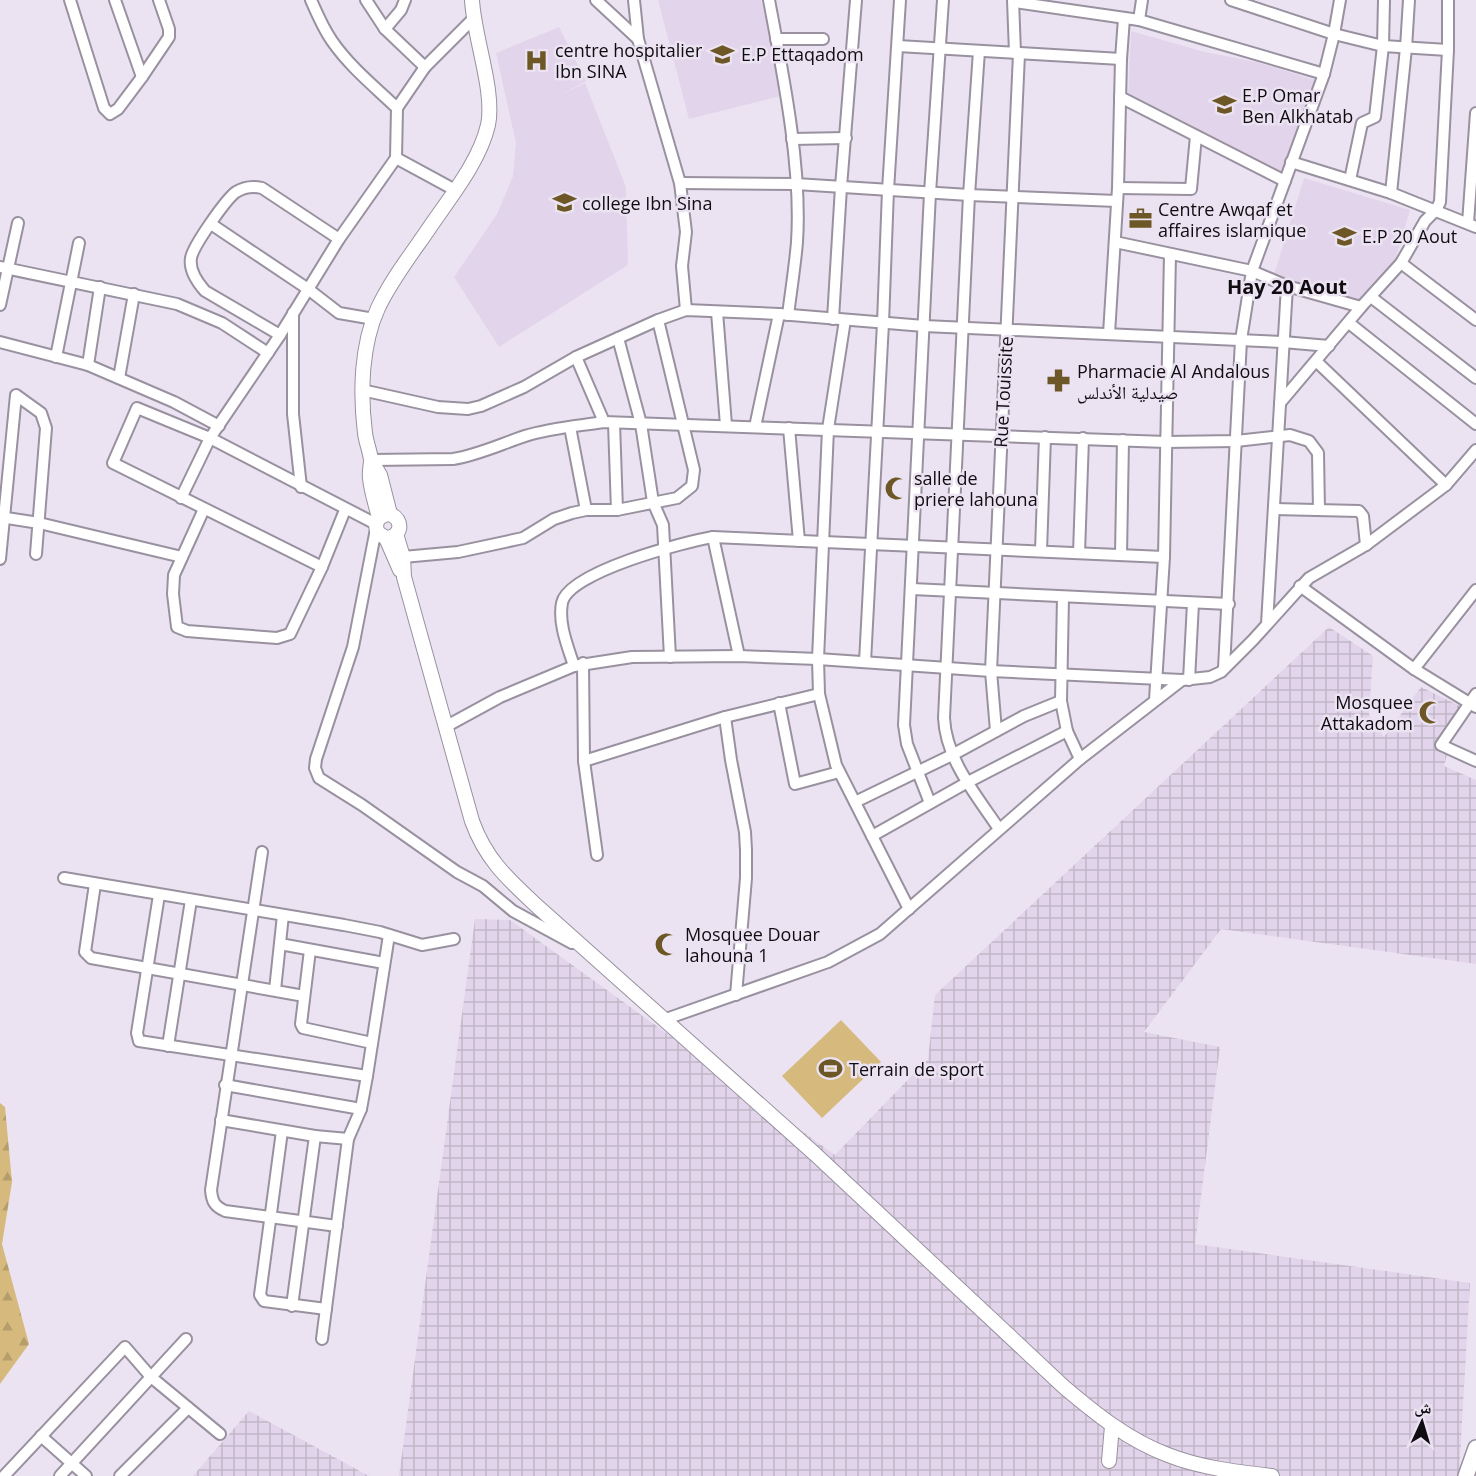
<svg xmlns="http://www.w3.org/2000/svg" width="1476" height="1476" viewBox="0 0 1476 1476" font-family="'Open Sans','Noto Naskh Arabic',sans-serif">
  <defs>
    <pattern id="industrial-grid" width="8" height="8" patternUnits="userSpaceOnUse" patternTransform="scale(1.5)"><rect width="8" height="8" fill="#e2d5eb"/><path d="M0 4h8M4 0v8" fill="none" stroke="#c1b6c8"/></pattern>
    <pattern id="forest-firs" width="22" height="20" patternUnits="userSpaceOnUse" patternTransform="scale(1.5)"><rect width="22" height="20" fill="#d5b97d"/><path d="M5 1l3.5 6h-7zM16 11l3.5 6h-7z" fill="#b69e6b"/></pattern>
  </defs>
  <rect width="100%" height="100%" fill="#ece3f2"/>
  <!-- built -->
  <g fill="#e2d5eb">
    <path d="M658 0H761L785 95 689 119Z"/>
    <path d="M559 27 586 81 560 95 585 83 626 187 628 265 499 347 454 277 497 214 513 176 516 143 496 53Z"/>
    <path d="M1131 31 1205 52 1256 62 1319 81 1312 112 1280 175 1128 101Z"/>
    <path d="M1304 178 1410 210 1392 271 1355 303 1273 278Z"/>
  </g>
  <!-- industrial -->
  <g fill="url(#industrial-grid)">
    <path d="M1329 627 1373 656 1369 714 1384 737 1421 687 1460 706 1444 766 1476 780V964L1221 929 1144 1032 1220 1047 1195 1244 1470 1283 1459 1476H399L475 919 510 920 835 1155 928 1059 935 995Z"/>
    <path d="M249 1411 369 1476H193Z"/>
  </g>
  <!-- grass -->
  <path fill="#d5b97d" d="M841 1020 881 1062 822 1118 782 1076Z"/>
  <!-- forest -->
  <path fill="url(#forest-firs)" d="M0 1103 5 1107 12 1182 2 1244 29 1344 0 1384Z"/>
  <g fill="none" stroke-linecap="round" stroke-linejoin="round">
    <defs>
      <g id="minor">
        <path d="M70 0 104 108 110 114 118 109 142 77 169 37V29L159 0"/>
        <path d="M115 0 142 77"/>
        <path d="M311 0C317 14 323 28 332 41 350 67 375 87 397 108"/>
        <path d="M366 0 385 29 425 67 473 19"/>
        <path d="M596 0 638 39"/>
        <path d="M634 0 638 39 680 183 686 232 682 266 686 310"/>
        <path d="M769 0C783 74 802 167 797 242 795 266 791 291 788 315"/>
        <path d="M1013 0 1015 53"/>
        <path d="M1231 0 1334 34 1383 46 1448 50"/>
        <path d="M1340 0 1334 34 1324 74 1252 271 1287 286 1361 307"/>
        <path d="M1014 2 1139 20 1324 74"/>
        <path d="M1139 20 1142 0"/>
        <path d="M385 29 401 10 405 0"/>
        <path d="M776 39H823"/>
        <path d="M898 46 1121 59"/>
        <path d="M979 51 969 195 944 718C946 760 977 796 999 829"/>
        <path d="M1120 97 1285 181"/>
        <path d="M792 139 846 138"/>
        <path d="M396 158 455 190"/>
        <path d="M1291 162 1391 193 1476 227"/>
        <path d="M1350 180 1362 123 1375 117 1383 46 1384 0"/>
        <path d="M680 183 796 184 969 195 1117 201"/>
        <path d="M1118 188 1191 189 1196 136"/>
        <path d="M1391 193 1406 48 1409 0"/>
        <path d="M1468 223 1476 113"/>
        <path d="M211 224 308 289 339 313 374 319"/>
        <path d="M1115 242 1252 271 1241 340 1224 668"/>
        <path d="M1401 263 1476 320"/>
        <path d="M0 267 177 304 222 323 268 353"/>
        <path d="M1371 297 1476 378"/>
        <path d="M0 305 18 223"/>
        <path d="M717 312 726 425"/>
        <path d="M293 313V414L301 487"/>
        <path d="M833 319 841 187 856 0"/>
        <path d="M845 320 828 429 818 659 819 694 836 765 909 909"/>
        <path d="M1349 323 1476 424"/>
        <path d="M1109 334 1118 188 1121 59 1124 18"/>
        <path d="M280 335 205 291C197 282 189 270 191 258 193 246 226 199 236 192 244 187 253 186 262 188L339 239"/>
        <path d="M618 338 641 424 653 502 663 525 670 657"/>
        <path d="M0 342 88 365 174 402 219 426"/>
        <path d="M56 357 79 243"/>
        <path d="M576 357 604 422"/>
        <path d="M1317 362 1446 485"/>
        <path d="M88 365 100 287"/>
        <path d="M119 378 134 294"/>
        <path d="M362 390 438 407 468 409 481 406 524 387 576 357 658 320 686 310 779 314 924 326 1283 342 1329 346"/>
        <path d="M1280 403 1361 307 1401 263 1425 221 1436 210 1440 202 1448 50V0"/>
        <path d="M614 423 617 510"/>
        <path d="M570 427 586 510"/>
        <path d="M755 427 779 314"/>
        <path d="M789 428 799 541"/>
        <path d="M371 460 453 459C478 455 501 444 525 436 550 428 578 426 604 422L1166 442 1236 441 1290 435 1309 441 1318 453 1319 510"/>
        <path d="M181 498 210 438 280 335 339 239 396 158 397 108 425 67"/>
        <path d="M204 509 174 575 173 594 177 627 187 631 277 638 290 634 322 567 345 510"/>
        <path d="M1274 509 1359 511 1363 516 1366 545"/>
        <path d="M0 517 39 523 182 557"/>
        <path d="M376 529 353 647 316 759 315 768 319 778 362 805 457 872 483 886 513 911 572 943"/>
        <path d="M713 537 739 656"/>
        <path d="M1041 551 1045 437"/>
        <path d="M1079 553 1083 438"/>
        <path d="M1121 555 1123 440"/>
        <path d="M403 557 458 552 523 538 554 519 572 513 586 510H617L677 498 692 486 694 470 658 320"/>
        <path d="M0 559 16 395 41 413 46 428 36 554"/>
        <path d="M322 567 113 463 137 408 210 438 376 524"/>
        <path d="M1300 586 1414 669 1476 707"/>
        <path d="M912 589 1229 604"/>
        <path d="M1063 597 1061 701 1067 731 1080 759"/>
        <path d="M1267 624 1287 286"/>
        <path d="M865 662 883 323 888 190 900 0"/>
        <path d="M583 663 584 761 597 855"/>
        <path d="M574 666C568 647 558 624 562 603 568 572 684 542 713 537L1164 557"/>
        <path d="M1414 669 1476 590"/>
        <path d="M1189 680 1193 603"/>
        <path d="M1476 694 1441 745 1476 761"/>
        <path d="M1155 700 1164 557 1170 254"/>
        <path d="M779 703 795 784 839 772"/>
        <path d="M725 717 731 760 745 832 746 850V878L736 995"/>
        <path d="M445 727 500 697 574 666 632 657 739 656 818 659 991 671 1182 680 1210 677 1221 672 1253 640 1309 578 1366 545 1446 485 1476 450"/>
        <path d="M996 731 991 671 1019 54"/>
        <path d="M584 761 725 717 819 694"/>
        <path d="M855 802 952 755 1024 716 1061 701"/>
        <path d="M930 803 907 744 904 725 930 193 943 0"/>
        <path d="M872 836 968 782 1067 731"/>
        <path d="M262 852 211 1190C212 1201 214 1206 225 1211L337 1226"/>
        <path d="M64 878 344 925 380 932 422 945 454 939"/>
        <path d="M95 884 85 952 91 958 304 996"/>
        <path d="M159 895 137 1033 139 1041 367 1076 361 1109 348 1139 322 1339"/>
        <path d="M280 944 384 963"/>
        <path d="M310 950 301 1024 303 1028 372 1043"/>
        <path d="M275 990 283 915"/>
        <path d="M666 1019 828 962 880 934 1080 759 1182 680"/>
        <path d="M168 1046 191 900"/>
        <path d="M367 1076 389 935"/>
        <path d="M225 1085 361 1109"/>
        <path d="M221 1120 315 1136 348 1139"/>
        <path d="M282 1131 260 1295 264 1301 326 1309"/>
        <path d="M292 1306 315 1136"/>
        <path d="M41 1436 86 1476"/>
        <path d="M4 1476 125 1347 151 1377 220 1434"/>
        <path d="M60 1476 186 1339"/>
        <path d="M120 1476 188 1408"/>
      </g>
      <g id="secondary">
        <path d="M371 460 380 475 390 514C404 520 402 537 386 538L378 533C373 522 379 515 390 514"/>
        <path d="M379 518C376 505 371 491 370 478 369 472 371 466 371 460 370 451 366 442 365 433 360 393 361 345 378 308 392 278 414 251 432 224 452 195 480 160 488 125 495 91 474 38 472 0"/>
        <path d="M396 534 403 557 404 577 472 821C486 860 508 879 538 907L815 1154 1064 1387C1096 1414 1128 1440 1168 1455 1201 1468 1237 1472 1272 1476"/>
        <path d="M386 538 400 570"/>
        <path d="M1109 1461 1112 1426"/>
      </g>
      <path id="primary" d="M1466 1476 1476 1448"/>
    </defs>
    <!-- minor casing -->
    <use href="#minor" stroke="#99919f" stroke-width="14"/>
    <!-- secondary casing -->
    <use href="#secondary" stroke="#99919f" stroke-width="16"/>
    <!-- primary casing -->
    <use href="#primary" stroke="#99919f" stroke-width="18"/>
    <!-- minor -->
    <use href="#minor" stroke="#fff" stroke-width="10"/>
    <!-- secondary -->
    <use href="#secondary" stroke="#fff" stroke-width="14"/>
    <!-- primary -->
    <use href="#primary" stroke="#fff" stroke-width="15"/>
  </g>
  <!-- icons -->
  <defs>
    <symbol id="school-bare" viewBox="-9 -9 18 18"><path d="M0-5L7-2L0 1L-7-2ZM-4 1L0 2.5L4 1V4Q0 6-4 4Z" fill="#6d5726" stroke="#ece3f2" stroke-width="2.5" paint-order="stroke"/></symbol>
    <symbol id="hospital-bare" viewBox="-9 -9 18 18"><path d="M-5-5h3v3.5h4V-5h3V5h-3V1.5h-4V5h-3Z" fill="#6d5726" stroke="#ece3f2" stroke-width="2.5" paint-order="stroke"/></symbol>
    <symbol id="office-bare" viewBox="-9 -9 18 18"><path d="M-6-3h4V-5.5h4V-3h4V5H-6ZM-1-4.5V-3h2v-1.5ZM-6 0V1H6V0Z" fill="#6d5726" stroke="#ece3f2" stroke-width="2.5" paint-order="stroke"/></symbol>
    <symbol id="pharmacy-bare" viewBox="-9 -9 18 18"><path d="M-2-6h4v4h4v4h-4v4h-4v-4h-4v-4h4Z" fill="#6d5726" stroke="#ece3f2" stroke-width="2.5" paint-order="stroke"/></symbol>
    <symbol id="mosque-bare" viewBox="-9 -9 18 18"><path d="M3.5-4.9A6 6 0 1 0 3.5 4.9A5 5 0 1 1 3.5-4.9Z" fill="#6d5726" stroke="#ece3f2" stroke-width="2.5" paint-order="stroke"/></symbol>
    <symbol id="stadium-bare" viewBox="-9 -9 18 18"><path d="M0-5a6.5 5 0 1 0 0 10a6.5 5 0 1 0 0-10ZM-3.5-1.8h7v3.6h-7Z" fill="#6d5726" stroke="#ece3f2" stroke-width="2.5" paint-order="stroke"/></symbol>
  </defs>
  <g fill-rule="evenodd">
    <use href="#school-bare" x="706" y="38" width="33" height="33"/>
    <use href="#hospital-bare" x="520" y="44" width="33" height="33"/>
    <use href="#school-bare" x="1208" y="88" width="33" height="33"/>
    <use href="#school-bare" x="548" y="186" width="33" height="33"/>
    <use href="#office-bare" x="1124" y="202" width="33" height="33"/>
    <use href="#school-bare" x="1328" y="220" width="33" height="33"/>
    <use href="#pharmacy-bare" x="1042" y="364" width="33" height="33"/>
    <use href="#mosque-bare" x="880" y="472" width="33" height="33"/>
    <use href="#mosque-bare" x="1414" y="696" width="33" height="33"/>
    <use href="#mosque-bare" x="650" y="928" width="33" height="33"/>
    <use href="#stadium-bare" x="814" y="1052" width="33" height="33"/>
  </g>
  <g text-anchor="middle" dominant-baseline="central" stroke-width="5" stroke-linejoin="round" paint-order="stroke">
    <!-- poi labels -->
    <g font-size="18" fill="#0f0d12" stroke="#ece3f2" text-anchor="start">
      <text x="555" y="50">centre hospitalier<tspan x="555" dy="21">Ibn SINA</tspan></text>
      <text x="741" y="54">E.P Ettaqadom</text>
      <text x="1242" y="95">E.P Omar<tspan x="1242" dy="21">Ben Alkhatab</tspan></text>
      <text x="582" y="203">college Ibn Sina</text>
      <text x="1158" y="209">Centre Awqaf et<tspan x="1158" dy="21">affaires islamique</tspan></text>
      <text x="1362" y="236">E.P 20 Aout</text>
      <text x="1077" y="371">Pharmacie Al Andalous<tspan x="1077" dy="21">صيدلية الأندلس</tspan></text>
      <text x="914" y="478">salle de<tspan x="914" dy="21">priere lahouna</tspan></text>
      <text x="1413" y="702" text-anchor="end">Mosquee<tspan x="1413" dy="21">Attakadom</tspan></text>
      <text x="685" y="934">Mosquee Douar<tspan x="685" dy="21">lahouna 1</tspan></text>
      <text x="849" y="1069">Terrain de sport</text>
    </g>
    <!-- street labels -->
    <g font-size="18" fill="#0f0d12" stroke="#ece3f2">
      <text transform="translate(1003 392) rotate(-87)">Rue Touissite</text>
    </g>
    <!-- neighbourhood labels -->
    <g font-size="20" font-weight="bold" fill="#0f0d12" stroke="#ece3f2">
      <text x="1287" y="286">Hay 20 Aout</text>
    </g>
  </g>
  <!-- north arrow -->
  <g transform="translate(1422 1422) rotate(4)" stroke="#ece3f2" stroke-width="4.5" paint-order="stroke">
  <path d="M0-4.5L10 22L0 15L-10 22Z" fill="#0f0d12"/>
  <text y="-9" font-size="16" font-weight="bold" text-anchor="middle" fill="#0f0d12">ش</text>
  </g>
</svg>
